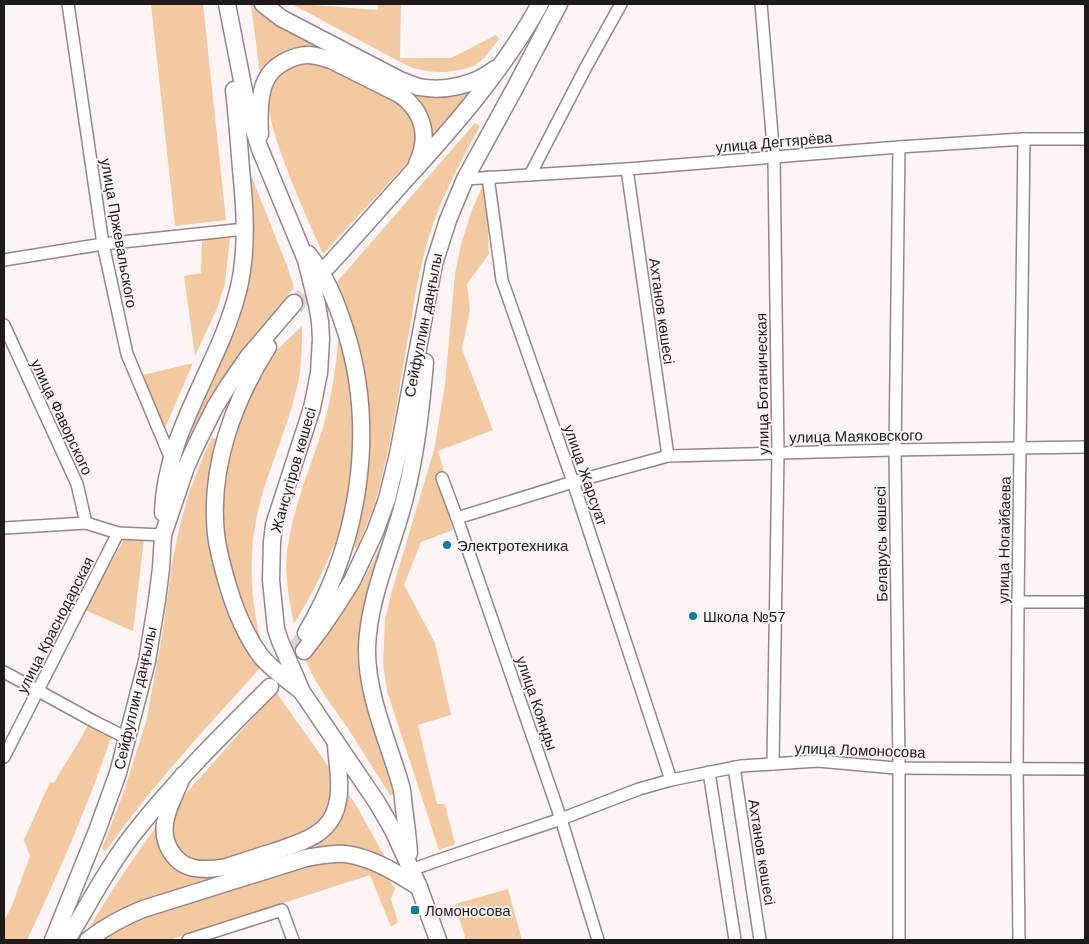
<svg xmlns="http://www.w3.org/2000/svg" width="1089" height="944" viewBox="0 0 1089 944" font-family="Helvetica,sans-serif">
  <rect width="100%" height="100%" fill="#fcf4f5"/>
  <!-- green -->
  <g fill="#f3c9a1">
    <path d="M151 4H203L226 220 175 226Z"/>
    <path d="M251 4H256L323 47 302 48 260 74Z"/>
    <path d="M292 4H312L313 5 378 10V4H401L400 58H451L496 35 499 39C492 48 485 59 475 65 459 73 434 74 417 69 412 68 407 65 402 63Z"/>
    <path d="M319 62 405 106 416 125V146L407 163 323 254C309 221 259 117 269 86 271 80 285 69 290 64Z"/>
    <path d="M477 85 431 138 408 87Z"/>
    <path d="M475 123 480 126C459 164 439 201 427 243 420 268 415 295 411 321 401 375 394 431 380 484 375 507 366 527 357 548L351 545 365 487 336 283Z"/>
    <path d="M247 165 287 266 294 287 212 394 187 440 177 464 183 441 235 315Z"/>
    <path d="M482 187 486 188 489 254 467 284 470 310 462 349 493 430 438 451 444 471 437 476 453 530 421 542 404 585 435 643 451 715 418 725 437 804H445L455 844 439 850 387 691 383 664 385 619 392 591 434 450 445 385 455 274 461 244 472 210Z"/>
    <path d="M230 237 225 283 218 306 195 356 184 276 201 273 202 239Z"/>
    <path d="M302 326C302 348 302 369 296 391 287 429 270 465 260 503 247 552 250 598 262 647L247 619 228 566 222 520 227 461 232 437 253 389 277 350Z"/>
    <path d="M339 329C357 384 360 464 343 521 331 557 314 591 294 624 290 604 286 584 286 563 289 517 308 474 322 431 332 397 337 364 339 329Z"/>
    <path d="M193 363 165 428 143 375Z"/>
    <path d="M212 437 218 440 210 543 215 571 220 593 227 613 237 634 260 668C207 727 152 785 106 851L102 849 123 794 146 722 162 637 172 563 180 525 189 493 202 459Z"/>
    <path d="M388 528 364 638 398 793 390 795 349 730 330 703 315 680 305 659C340 621 369 577 388 528Z"/>
    <path d="M126 536 144 539 133 631 85 610Z"/>
    <path d="M276 692 320 754C324 761 331 769 333 777 334 783 331 791 331 796 327 832 292 839 263 847 239 854 198 872 176 849 174 847 169 828 169 824 170 818 173 812 175 806Z"/>
    <path d="M88 725 112 735C88 805 59 873 27 940H4V921L11 908 30 856 24 840 50 782 54 783C65 763 78 745 88 725Z"/>
    <path d="M345 789 357 807 388 863 314 850 189 885 141 902 82 940C105 901 129 864 156 827 156 844 164 855 177 866L301 850Z"/>
    <path d="M338 857 384 874 395 888 391 899 398 922 391 927 370 875 169 940H97L138 915Z"/>
    <path d="M508 889 522 940H466L455 904Z"/>
  </g>
  <g fill="none" stroke-linecap="round" stroke-linejoin="round">
    <!-- secondary-tunnel -->
    <g stroke="#dbd3d4" stroke-width="16" stroke-dasharray="16 8" stroke-linecap="butt">
      <path d="M295 308 304 295 320 276"/>
      <path d="M282 671 302 639"/>
    </g>
    <defs>
      <g id="street">
        <path d="M68 4 103 244 127 354 171 459"/>
        <path d="M761 4 774 158 778 453 773 764"/>
        <path d="M627 169 668 456"/>
        <path d="M530 175 586 67 621 4"/>
        <path d="M488 177 502 280 573 482 671 780"/>
        <path d="M465 179 627 169 899 147 1024 139H1085"/>
        <path d="M4 260 103 244 245 229"/>
        <path d="M4 325 77 484 86 523"/>
        <path d="M442 478 457 518 561 819 598 940"/>
        <path d="M457 518 573 482 668 456 892 450 1085 447"/>
        <path d="M4 528 86 523 118 533 163 535"/>
        <path d="M1018 602H1085"/>
        <path d="M4 672 95 722 127 738"/>
        <path d="M4 757 118 533"/>
        <path d="M734 767 760 940"/>
        <path d="M709 772 735 940"/>
        <path d="M411 870 436 861 561 819 639 789 671 780 741 766 818 761 895 768 1085 769"/>
        <path d="M188 940 282 910 293 940"/>
        <path d="M899 940V768L895 450 899 147"/>
        <path d="M1019 940 1017 769 1018 602 1024 139"/>
      </g>
      <g id="secondary">
        <path d="M227 4 248 111 260 149 306 260 317 304 320 322 321 339 319 373 312 408 274 525 272 542 271 580 276 629 280 641 302 692 376 801 393 830 419 887 438 940"/>
        <path d="M263 4 281 18 400 80C406 82 412 85 419 87 444 92 475 85 495 69"/>
        <path d="M260 134C259 120 259 93 266 80 272 66 293 55 308 55 316 55 323 58 331 60L399 94C424 111 430 137 417 164"/>
        <path d="M327 267C354 238 380 208 406 179 456 124 504 69 540 4"/>
        <path d="M268 347C233 402 209 468 216 534 218 552 223 569 228 586 235 610 245 634 260 655 268 666 288 681 300 690"/>
        <path d="M163 513C165 432 219 367 238 291 248 251 245 209 241 169 239 143 237 116 234 90"/>
        <path d="M306 633C359 544 377 432 346 332 337 304 327 277 308 254"/>
        <path d="M304 651 320 630 337 605 352 581 375 532 387 499 398 454 434 264 448 220 465 179 516 86 559 4"/>
        <path d="M183 775C177 791 167 807 165 823 162 843 174 864 194 868 205 870 215 869 226 867 241 862 257 857 273 852 299 843 330 836 337 805 342 786 337 764 336 744"/>
        <path d="M409 853C408 838 406 823 404 808 403 801 403 793 401 786 388 740 366 695 367 647 369 596 392 549 404 501 416 455 421 409 425 362"/>
        <path d="M53 940 97 831 118 773 147 661 157 600 161 568 163 535 186 467 196 445 215 407 228 386 248 357 294 303"/>
        <path d="M67 940C90 902 111 861 139 827 179 777 225 732 270 687"/>
        <path d="M88 940C105 927 123 917 143 909L306 858C319 856 332 853 345 854 372 857 396 873 419 887"/>
      </g>
    </defs>
    <!-- street casing -->
    <use href="#street" stroke="#988587" stroke-width="14"/>
    <!-- secondary casing -->
    <use href="#secondary" stroke="#988587" stroke-width="19"/>
    <!-- street -->
    <use href="#street" stroke="#fff" stroke-width="11"/>
    <!-- secondary -->
    <use href="#secondary" stroke="#fff" stroke-width="16"/>
  </g>
  <!-- markers -->
  <g fill="#0880a6" stroke="#fcf4f5" stroke-width="2">
    <circle cx="447" cy="545" r="5"/>
    <circle cx="693" cy="616" r="5"/>
    <rect x="410" y="905" width="10" height="10" rx="2.5"/>
  </g>
  <g text-anchor="middle" dominant-baseline="central" stroke-width="4" stroke-linejoin="round" paint-order="stroke">
    <!-- street labels -->
    <g font-size="15" fill="#211a1b" stroke="#fcf4f5">
      <text transform="translate(774 142) rotate(-5)">улица Дегтярёва</text>
      <text transform="translate(119 233) rotate(80)">улица Пржевальского</text>
      <text transform="translate(662 311) rotate(82)">Ахтанов көшесі</text>
      <text transform="translate(423 325) rotate(-79)">Сейфуллин даңғылы</text>
      <text transform="translate(762 384) rotate(-91)">улица Ботаническая</text>
      <text transform="translate(62 417) rotate(65)">улица Фаворского</text>
      <text transform="translate(856 436) rotate(-1)">улица Маяковского</text>
      <text transform="translate(293 470) rotate(-74)">Жансүгіров көшесі</text>
      <text transform="translate(586 475) rotate(71)">улица Жарсуат</text>
      <text transform="translate(1004 540) rotate(-89)">улица Ногайбаева</text>
      <text transform="translate(881 544) rotate(-91)">Беларусь көшесі</text>
      <text transform="translate(55 625) rotate(-63)">улица Краснодарская</text>
      <text transform="translate(135 698) rotate(-77)">Сейфуллин даңғылы</text>
      <text transform="translate(537 703) rotate(71)">улица Коянды</text>
      <text transform="translate(860 750) rotate(2)">улица Ломоносова</text>
      <text transform="translate(762 852) rotate(81)">Ахтанов көшесі</text>
    </g>
    <!-- poi labels -->
    <g font-size="15" fill="#211a1b" stroke="#fcf4f5" text-anchor="start">
      <text x="457" y="545">Электротехника</text>
      <text x="703" y="616">Школа №57</text>
      <text x="425" y="910">Ломоносова</text>
    </g>
  </g>
  <!-- border -->
  <rect width="1089" height="944" fill="none" stroke="#211a1b" stroke-width="10"/>
</svg>
